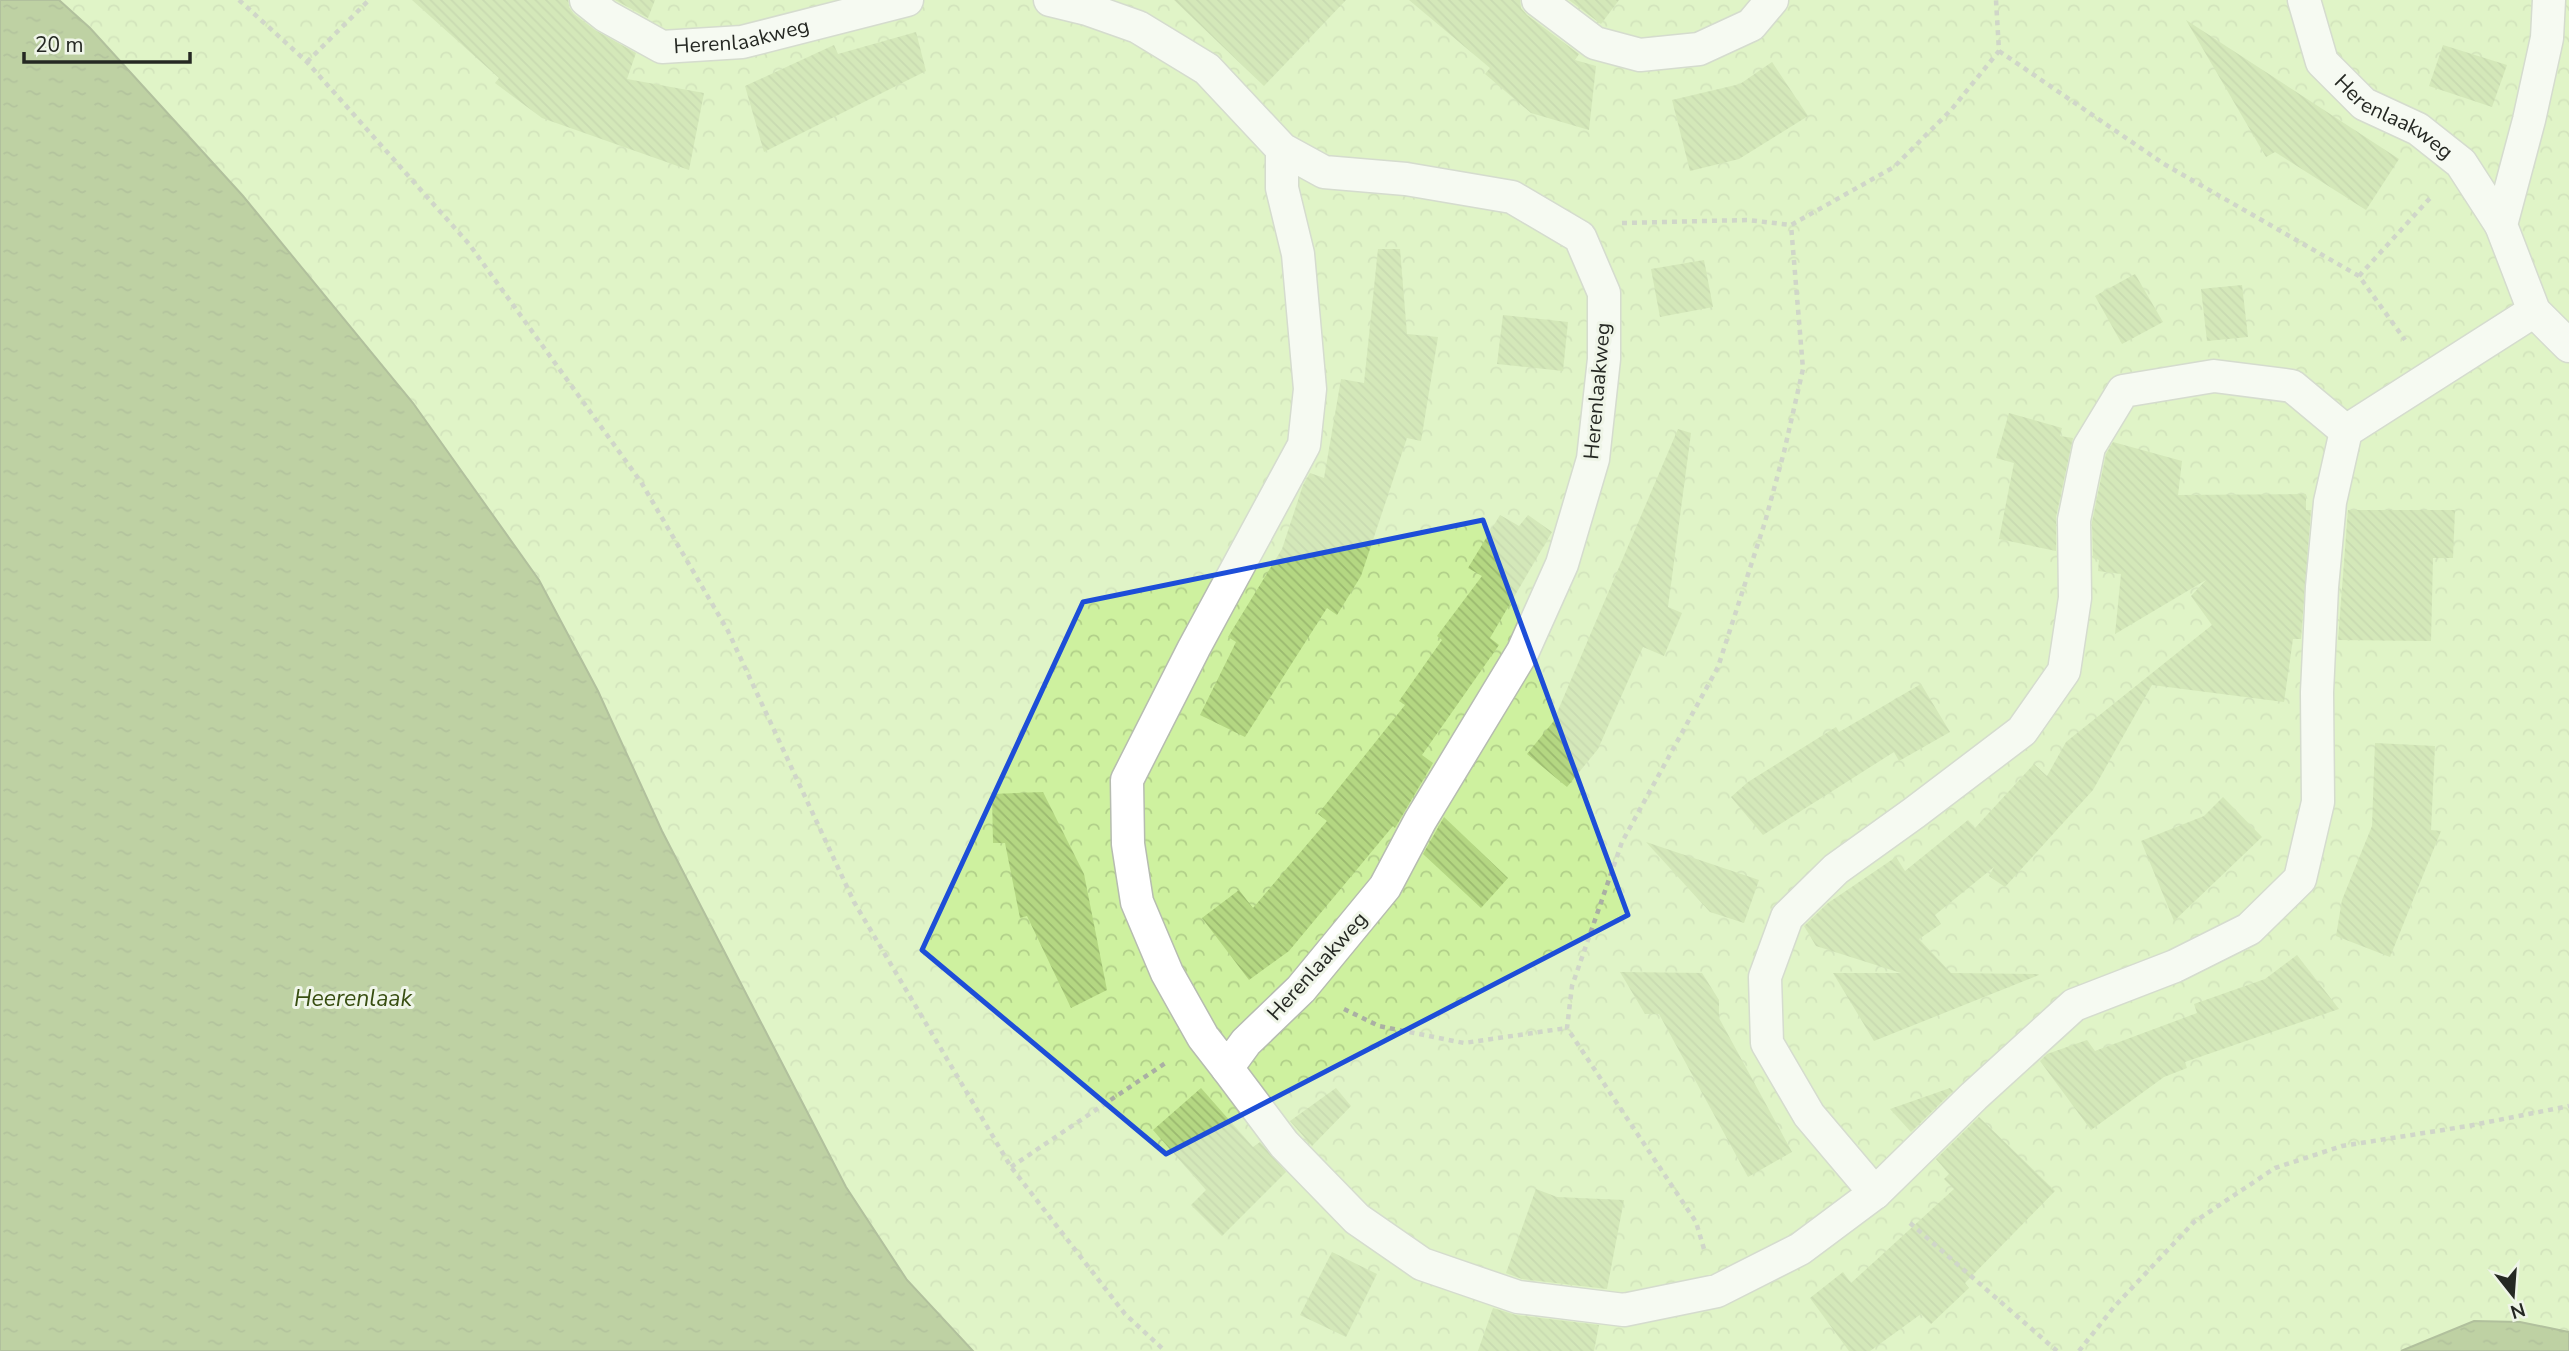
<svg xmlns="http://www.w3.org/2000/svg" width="2569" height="1351" viewBox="0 0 2569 1351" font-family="'Nunito Sans',sans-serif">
  <defs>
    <pattern id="park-crowns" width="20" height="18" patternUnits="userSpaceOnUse" patternTransform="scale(1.75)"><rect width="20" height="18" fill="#cef19f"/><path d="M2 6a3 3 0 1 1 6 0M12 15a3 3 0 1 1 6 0" fill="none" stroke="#b1cf89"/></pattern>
    <pattern id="water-ripples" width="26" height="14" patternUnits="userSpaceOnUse" patternTransform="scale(1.75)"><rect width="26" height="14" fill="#83a451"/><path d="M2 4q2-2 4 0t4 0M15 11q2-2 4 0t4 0" fill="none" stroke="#6b8643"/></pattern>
    <pattern id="building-back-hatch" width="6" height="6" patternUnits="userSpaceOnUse" patternTransform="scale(1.75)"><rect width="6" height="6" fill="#b4d782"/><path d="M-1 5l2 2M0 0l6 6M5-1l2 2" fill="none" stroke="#9bb970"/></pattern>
  </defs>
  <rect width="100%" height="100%" fill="#eff5e8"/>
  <!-- park -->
  <path fill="url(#park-crowns)" d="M59 0H2569V1332L2520 1322 2474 1321 2401 1351H973L907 1280 846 1187 662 831 598 691 539 580 413 403 243 196 90 28Z"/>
  <!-- water -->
  <g fill="url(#water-ripples)" stroke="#677f43" stroke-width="2">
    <path d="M0 0H59L90 28 243 196 413 403 539 580 598 691 662 831 846 1187 907 1280 973 1351H0Z"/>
    <path d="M2474 1321 2520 1322 2569 1332V1351H2401Z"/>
  </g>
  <!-- building -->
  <g fill="url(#building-back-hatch)">
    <path d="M412 0H568L569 7 574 14 595 30 636 53 627 79 704 93 689 170 542 118 495 83 499 78Z"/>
    <path d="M615 0H655L648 18Z"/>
    <path d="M1174 0H1346L1264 86Z"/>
    <path d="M1409 0H1520L1521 8 1527 15 1579 54 1575 60 1596 66 1589 130 1531 113 1485 74 1490 68Z"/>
    <path d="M1569 0H1619L1601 24Z"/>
    <path d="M2186 20 2399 159 2366 210 2275 152 2266 157Z"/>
    <path d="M916 32 926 71 764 152 745 86 834 45 838 54Z"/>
    <path d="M2443 45 2507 65 2492 107 2429 86Z"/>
    <path d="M1772 62 1808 116 1739 159 1690 171 1672 100 1740 84Z"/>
    <path d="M1378 249H1400L1407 334 1438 337 1421 441 1407 438 1361 576 1337 615 1327 608 1245 737 1200 715 1236 642 1228 637 1282 549 1303 485 1310 473 1324 478 1341 379 1364 383Z"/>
    <path d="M1704 260 1713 307 1660 317 1651 269Z"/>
    <path d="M2135 274 2163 322 2122 344 2095 296Z"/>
    <path d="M2242 285 2248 337 2207 341 2201 289Z"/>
    <path d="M1503 315 1568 322 1563 371 1497 364Z"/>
    <path d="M2009 413 2062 428 2060 436 2073 438 2056 517V551L1999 539 2014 463 1996 458Z"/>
    <path d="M1678 429 1691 433 1668 607 1682 613 1664 656 1643 647 1598 749 1567 787 1527 754 1553 722Z"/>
    <path d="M2113 442 2182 461 2178 495 2306 494V510H2311L2301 639H2293L2284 702 2152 685 2093 790 2005 887 1989 876 1994 867 1935 915 1941 924 1919 939 1951 973 2038 974 2039 975 1874 1041 1833 973H1901L1816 946 1804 926 1828 903 1896 857 1905 871 1968 820 1975 828 2034 764 2047 776 2066 742 2212 625 2191 596 2206 580 2115 634 2121 574 2098 571 2099 560 2093 558 2092 522 2106 454Z"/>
    <path d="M2348 510H2455L2453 558H2433L2431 641 2338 640Z"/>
    <path d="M1500 515 1519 526 1528 515 1552 532 1490 638 1499 645 1422 755 1433 763 1395 828 1393 826 1289 951 1249 980 1202 918 1239 890 1253 908 1327 821 1318 814 1405 705 1399 701 1442 640 1437 636 1482 576 1468 568Z"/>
    <path d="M1921 684 1950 732 1899 761 1894 752 1763 835 1731 797 1748 782 1836 727 1839 732Z"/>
    <path d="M2375 743 2435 746 2431 830 2441 831 2390 957 2336 936 2342 900 2372 826Z"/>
    <path d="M1043 792 1084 874 1107 990 1071 1008 1027 916 1020 918 1005 843H993L992 794Z"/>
    <path d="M2223 797 2262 837 2174 921 2141 841 2204 816Z"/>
    <path d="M1444 817 1508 878 1481 908 1423 854Z"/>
    <path d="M1646 842 1759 880 1744 923 1710 912Z"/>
    <path d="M2297 955 2339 1009 2185 1062 2187 1068 2164 1077 2091 1130 2040 1061 2047 1054 2087 1040 2095 1051 2197 1013 2194 1004 2265 979Z"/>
    <path d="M1620 972 1702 973 1719 1000V1018L1792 1152 1748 1177 1659 1014H1645Z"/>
    <path d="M1201 1088 1253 1147 1260 1142 1286 1172 1222 1236 1191 1205 1206 1190 1153 1130Z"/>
    <path d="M1336 1088 1351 1106 1312 1146 1290 1121Z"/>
    <path d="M1950 1088 1953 1091 1911 1132 1890 1109Z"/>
    <path d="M1979 1117 2055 1191 1965 1283 1969 1288 1931 1324 1921 1314 1870 1351H1849L1810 1298 1843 1272 1851 1283 1954 1189 1944 1179 1949 1174 1936 1159Z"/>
    <path d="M1536 1189 1557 1197 1624 1200 1607 1289 1522 1279 1506 1273Z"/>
    <path d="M1332 1252 1377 1274 1346 1337 1300 1315Z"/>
    <path d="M1493 1308 1516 1315 1599 1325 1594 1351H1478Z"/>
  </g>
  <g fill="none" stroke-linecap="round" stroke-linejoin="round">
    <defs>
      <g id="lane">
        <path id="s1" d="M586 0 606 16 662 47 742 42 907 0"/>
        <path d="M1050 0 1087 9 1138 27 1207 69 1282 149 1324 172 1406 179 1512 197 1580 237 1604 293V359L1593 459 1562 564 1523 651 1420 821 1385 887 1301 989 1246 1042 1227 1068 1203 1037 1167 973 1137 902 1128 844 1127 780 1194 648 1304 445 1310 389 1298 254 1282 188V149"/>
        <path d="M1538 0 1595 43 1640 55 1699 49 1751 25 1772 0"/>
        <path id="s2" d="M2304 0 2322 62 2364 104 2418 129 2461 163 2501 225"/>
        <path d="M2549 0 2547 38 2529 120 2501 225 2534 311 2569 346"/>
        <path d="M1227 1068 1284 1144 1357 1219 1422 1264 1518 1297 1624 1310 1717 1291 1800 1249 1875 1193 1974 1096 2074 1005 2175 966 2249 929 2300 879 2318 802 2317 692 2322 587 2330 502 2346 431 2534 311"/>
        <path d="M1875 1193 1809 1115 1767 1043 1765 977 1787 917 1836 869 1914 813 2022 731 2064 671 2075 598 2074 520 2089 447 2123 391 2214 376 2292 386 2346 431"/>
      </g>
    </defs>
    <!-- lane casing -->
    <use href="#lane" stroke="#b6bcb0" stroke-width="35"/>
    <!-- path -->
    <g stroke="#aaafa4" stroke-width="4.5" stroke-dasharray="5 5" stroke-linecap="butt">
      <path d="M239 0 307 62 469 244 641 482 728 631 854 902 1011 1167 1125 1314 1165 1351"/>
      <path d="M1999 51 2164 164 2359 276 2405 340"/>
      <path d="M307 62 369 0"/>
      <path d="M1622 223 1748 220 1791 225 1894 167 1951 110 1999 51 1996 0"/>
      <path d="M2359 276 2431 197"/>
      <path d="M1344 1009 1379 1026 1464 1043 1567 1028"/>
      <path d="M1011 1167 1167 1062"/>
      <path d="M1910 1223 2057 1351"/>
      <path d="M1704 1249 1696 1222 1567 1028 1572 986 1622 842 1718 667 1765 522 1784 452 1803 369 1791 225"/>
      <path d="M2079 1351 2114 1307 2194 1222 2275 1168 2342 1146 2468 1126 2569 1106"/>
    </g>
    <!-- lane -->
    <use href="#lane" stroke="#fff" stroke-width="32"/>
  </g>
  <!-- marked area -->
  <path d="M0 0H2569V1351H0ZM1483 520 1628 915 1166 1154 922 950 1083 602Z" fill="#eff5e8" fill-opacity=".55" fill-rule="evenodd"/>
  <path fill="none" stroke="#1d4ed8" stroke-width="5" stroke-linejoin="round" d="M1483 520 1628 915 1166 1154 922 950 1083 602Z"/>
  <g text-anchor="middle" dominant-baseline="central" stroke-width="6" stroke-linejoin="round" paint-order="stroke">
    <!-- street labels -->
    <g font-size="21" fill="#252823" stroke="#eff5e8">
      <text stroke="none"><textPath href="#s1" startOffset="170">Herenlaakweg</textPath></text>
      <text stroke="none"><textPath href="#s2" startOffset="156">Herenlaakweg</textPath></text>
      <text transform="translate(1597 391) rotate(-85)">Herenlaakweg</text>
      <text transform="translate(1317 966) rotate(-48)">Herenlaakweg</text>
    </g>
    <!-- water labels -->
    <g font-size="23" font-style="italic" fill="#384e11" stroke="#eff5e8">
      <text x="353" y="998">Heerenlaak</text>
    </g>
  </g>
  <!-- north arrow -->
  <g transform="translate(2513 1295) rotate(163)" stroke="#eff5e8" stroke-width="5" paint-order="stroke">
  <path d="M0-5L12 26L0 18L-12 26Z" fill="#252823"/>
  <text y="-10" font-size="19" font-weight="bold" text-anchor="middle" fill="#252823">N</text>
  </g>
  <!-- scale -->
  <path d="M24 52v10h166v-10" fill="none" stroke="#252823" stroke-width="3.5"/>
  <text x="35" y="52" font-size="21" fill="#252823" stroke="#eff5e8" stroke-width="5" paint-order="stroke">20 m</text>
</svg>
